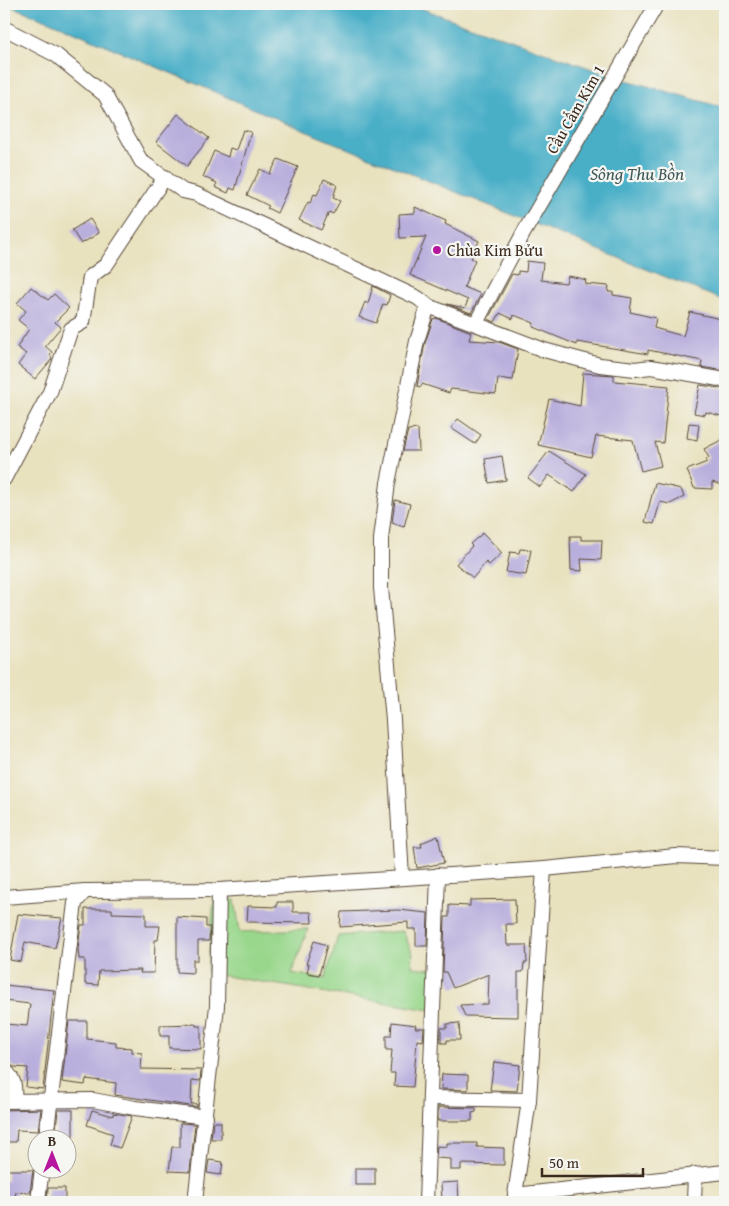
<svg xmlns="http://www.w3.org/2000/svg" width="729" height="1206" viewBox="0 0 729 1206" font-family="'Gentium Book Plus',serif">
  <rect width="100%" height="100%" fill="#f6f6f2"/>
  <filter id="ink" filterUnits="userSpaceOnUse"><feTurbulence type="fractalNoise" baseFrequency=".02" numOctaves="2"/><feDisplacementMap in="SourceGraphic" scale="10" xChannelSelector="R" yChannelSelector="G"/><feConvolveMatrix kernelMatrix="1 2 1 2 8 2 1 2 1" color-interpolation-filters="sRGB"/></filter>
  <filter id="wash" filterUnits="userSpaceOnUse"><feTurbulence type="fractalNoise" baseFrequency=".0096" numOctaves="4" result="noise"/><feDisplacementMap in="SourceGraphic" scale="20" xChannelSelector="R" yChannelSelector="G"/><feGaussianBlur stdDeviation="1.12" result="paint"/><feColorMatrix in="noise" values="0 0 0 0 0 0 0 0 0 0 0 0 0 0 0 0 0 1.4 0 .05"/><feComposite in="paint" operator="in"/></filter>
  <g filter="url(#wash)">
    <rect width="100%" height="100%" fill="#e9e2bf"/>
    <!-- green -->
    <path fill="#99d78c" stroke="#6a8055" d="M214 900H235L240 932 308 929 292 973 325 979 338 936 403 931 413 955 412 967 435 969 430 1010 207 973Z"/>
    <!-- water -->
    <path fill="#48afc7" stroke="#426c72" d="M5 4H409L612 76 725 108V301L315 135 47 20Z"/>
    <g id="blocks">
      <!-- building -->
      <g fill="#b9afdd">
        <path d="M178 114 209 138 187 166 156 142Z"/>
        <path d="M243 130 251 132 235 190 230 188 228 193 215 187 217 183 203 177 214 151 228 157 230 148 236 150Z"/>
        <path d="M278 159 298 167 277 213 267 208 269 206 247 195 260 169 270 174Z"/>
        <path d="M324 179 337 185 333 198 340 201 333 214 329 212 321 230 299 220 308 202 310 203 314 194 317 195Z"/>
        <path d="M415 207 446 221 445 224 479 241 471 258 475 260 464 287 481 294 471 313 447 304 465 308 468 300 410 275 426 237 400 238 399 214 415 213Z"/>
        <path d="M90 219 99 233 81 244 72 230Z"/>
        <path d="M527 261 543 263 541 280 566 283 568 276 579 278 586 280 585 284 609 286 608 292H613V295L632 298 630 312 656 318 654 328 683 336 690 312 725 320V371L701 367 702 361 648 350V354L577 342V345L533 327 534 323 514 315 513 319 500 313 495 322 488 319 512 274 518 275V271L526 272Z"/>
        <path d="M373 286 390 295 387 305 383 304 376 323 359 317 365 302 368 304Z"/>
        <path d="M31 287 48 300 54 294 69 308 55 322 61 327 45 346 52 352 50 354 52 359 35 379 18 365 26 354 17 347 29 329 18 320 26 311 17 303Z"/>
        <path d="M436 318 471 332 469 340 499 342 518 349 513 380 498 378 496 394 451 389 449 393 422 384 421 387 417 386 425 343 433 319Z"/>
        <path d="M583 373 614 375V381L669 386 663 443 655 442 661 466 641 471 633 440 596 436 591 457 538 445 549 399 580 406Z"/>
        <path d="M700 385 725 389V417L706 412 705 415 694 413Z"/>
        <path d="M458 419 481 435 475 444 451 428Z"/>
        <path d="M689 423 699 424 697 440 687 438Z"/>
        <path d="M418 429 419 451H403L408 430Z"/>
        <path d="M725 438V486L712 482V489L694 488 687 470 707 462 706 459 709 458 704 449Z"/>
        <path d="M549 451 586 474 574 492 549 475 540 487 528 478Z"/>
        <path d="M502 456 506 480 489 483 485 459Z"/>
        <path d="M655 483 681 489 684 497 670 504 660 502 654 524 645 522Z"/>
        <path d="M395 500 410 504 404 527 392 523Z"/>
        <path d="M483 533 502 553 489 565 486 562 473 578 456 564 472 546 470 544Z"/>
        <path d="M570 536H581V540H602L601 560 581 559 582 571 571 570Z"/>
        <path d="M520 549 531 550 526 575 506 572 510 552 519 553Z"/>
        <path d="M438 836 444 863 417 868 414 847H422L421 843Z"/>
        <path d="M515 899 516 924H506L507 945H526L527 963H524L523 972H518V1017L465 1016 460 1005 488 1004 489 974 453 988 446 972H443L445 917H449V905L470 906V900Z"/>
        <path d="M277 902H293V912H311L312 923 247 922 248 906 277 907Z"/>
        <path d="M85 909H112V913L146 914V926H160L158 940H155L154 973H140L141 970 99 971 98 985 85 984V959H79L78 949 81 925H85Z"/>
        <path d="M398 910 428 913 427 946H416V929H408V922L340 927 341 912Z"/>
        <path d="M18 914 62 918 55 948 25 942 21 962 10 960Z"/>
        <path d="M177 917 206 919V927H210L209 941H198V960H193V973L177 972Z"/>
        <path d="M314 941 327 945 319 975 307 973 309 964H306Z"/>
        <path d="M4 985 54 990 43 1089 26 1087 28 1068 14 1067 4 1061 5 1024 27 1026 30 1004 4 1001Z"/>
        <path d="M69 1021H87V1039L116 1042V1047L132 1048V1052L142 1053 141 1069 201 1070 200 1081 192 1080 191 1104H197V1107L115 1095 116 1083 86 1079 85 1085 62 1082Z"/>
        <path d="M392 1022 416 1025 415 1028H424L423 1041 417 1040 413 1087 394 1086 395 1073H390L392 1050H386V1036H391Z"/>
        <path d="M459 1023 460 1040H447V1043H441V1028H447V1024Z"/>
        <path d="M196 1024V1026H201V1049L169 1048V1036H160V1025Z"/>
        <path d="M494 1062 520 1065 517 1091 490 1090Z"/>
        <path d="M442 1074 468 1075V1090L441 1089Z"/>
        <path d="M438 1107 476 1108V1112L472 1113V1121H438Z"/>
        <path d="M41 1109 38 1131 17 1130 16 1142H5L4 1110Z"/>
        <path d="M58 1110H73V1138H55Z"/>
        <path d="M92 1110 113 1116V1113L132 1116 120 1148 110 1145 113 1134 87 1125Z"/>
        <path d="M213 1122H221V1139H211Z"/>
        <path d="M180 1123 195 1124 190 1172 169 1171 172 1147H180Z"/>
        <path d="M447 1143H477V1147L504 1148V1165L461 1164V1170H451V1159L436 1158 437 1146 447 1147Z"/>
        <path d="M209 1160 223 1162 221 1175 207 1173Z"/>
        <rect x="355" y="1168" width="20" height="17"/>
        <path d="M7 1170H33L30 1193 16 1192 15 1197H4V1181H7Z"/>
        <path d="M458 1182 459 1202H442L441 1183Z"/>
        <path d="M48 1188H65V1202H47Z"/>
      </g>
    </g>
  </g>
  <g filter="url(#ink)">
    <use href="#blocks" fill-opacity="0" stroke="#554636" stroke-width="1"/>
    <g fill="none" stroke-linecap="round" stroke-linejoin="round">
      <defs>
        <g id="minor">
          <path d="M4 28 56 55 105 95 141 161 183 191 196 194 418 298 428 306 544 350 600 365 635 369 651 367 725 380"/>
          <path d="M476 323 524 232 657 4"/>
          <path d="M4 479 50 392 71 329 83 322 90 277 106 265 165 177"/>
          <path d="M402 878 393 720 381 588V539L388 483 417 341 428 306"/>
          <path d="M4 897 85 891 219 890 544 869 676 856 725 858"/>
          <path d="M4 1070C15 1078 15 1087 14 1100"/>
          <path d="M431 1098 529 1100"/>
          <path d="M4 1101 93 1100 135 1108 206 1117"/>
          <path d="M46 1138 75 903 85 891"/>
          <path d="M515 1195 725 1172"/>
          <path d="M38 1201 42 1168"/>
          <path d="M195 1202 217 1006 219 890"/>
          <path d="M426 1202 438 875"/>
          <path d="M514 1202 529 1100 544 869"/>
          <path d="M694 1202 695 1174"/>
        </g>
      </defs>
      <!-- minor casing -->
      <use href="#minor" stroke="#554636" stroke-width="16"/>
      <!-- minor -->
      <use href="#minor" stroke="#fff" stroke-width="14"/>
    </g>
  </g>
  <!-- markers -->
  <circle fill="#b5179e" stroke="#f6f6f2" stroke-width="2" cx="437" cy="250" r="5"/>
  <g text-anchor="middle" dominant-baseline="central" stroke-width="4.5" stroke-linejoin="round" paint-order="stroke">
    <!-- street labels -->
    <g font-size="16" fill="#3b2a1e" stroke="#f6f6f2">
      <text transform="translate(575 109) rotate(-60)">Cầu Cẩm Kim 1</text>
    </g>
    <!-- poi labels -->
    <g font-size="16" fill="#3b2a1e" stroke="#f6f6f2" text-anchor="start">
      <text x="447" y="250">Chùa Kim Bửu</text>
    </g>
    <!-- water labels -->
    <g font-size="18" font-style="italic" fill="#405959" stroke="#f6f6f2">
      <text x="637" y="173">Sông Thu Bồn</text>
    </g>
  </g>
  <!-- margin -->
  <rect width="729" height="1206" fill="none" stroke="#f6f6f2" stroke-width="20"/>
  <!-- north arrow -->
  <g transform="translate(52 1154)"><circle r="24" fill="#f6f6f2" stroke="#aba49d"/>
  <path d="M0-4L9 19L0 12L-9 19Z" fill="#b5179e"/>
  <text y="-8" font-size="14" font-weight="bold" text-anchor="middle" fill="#3b2a1e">B</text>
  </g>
  <!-- scale -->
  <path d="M542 1168v8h101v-8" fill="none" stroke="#3b2a1e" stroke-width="2.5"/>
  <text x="549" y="1168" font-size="15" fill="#3b2a1e" stroke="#f6f6f2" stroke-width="4" paint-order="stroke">50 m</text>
</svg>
